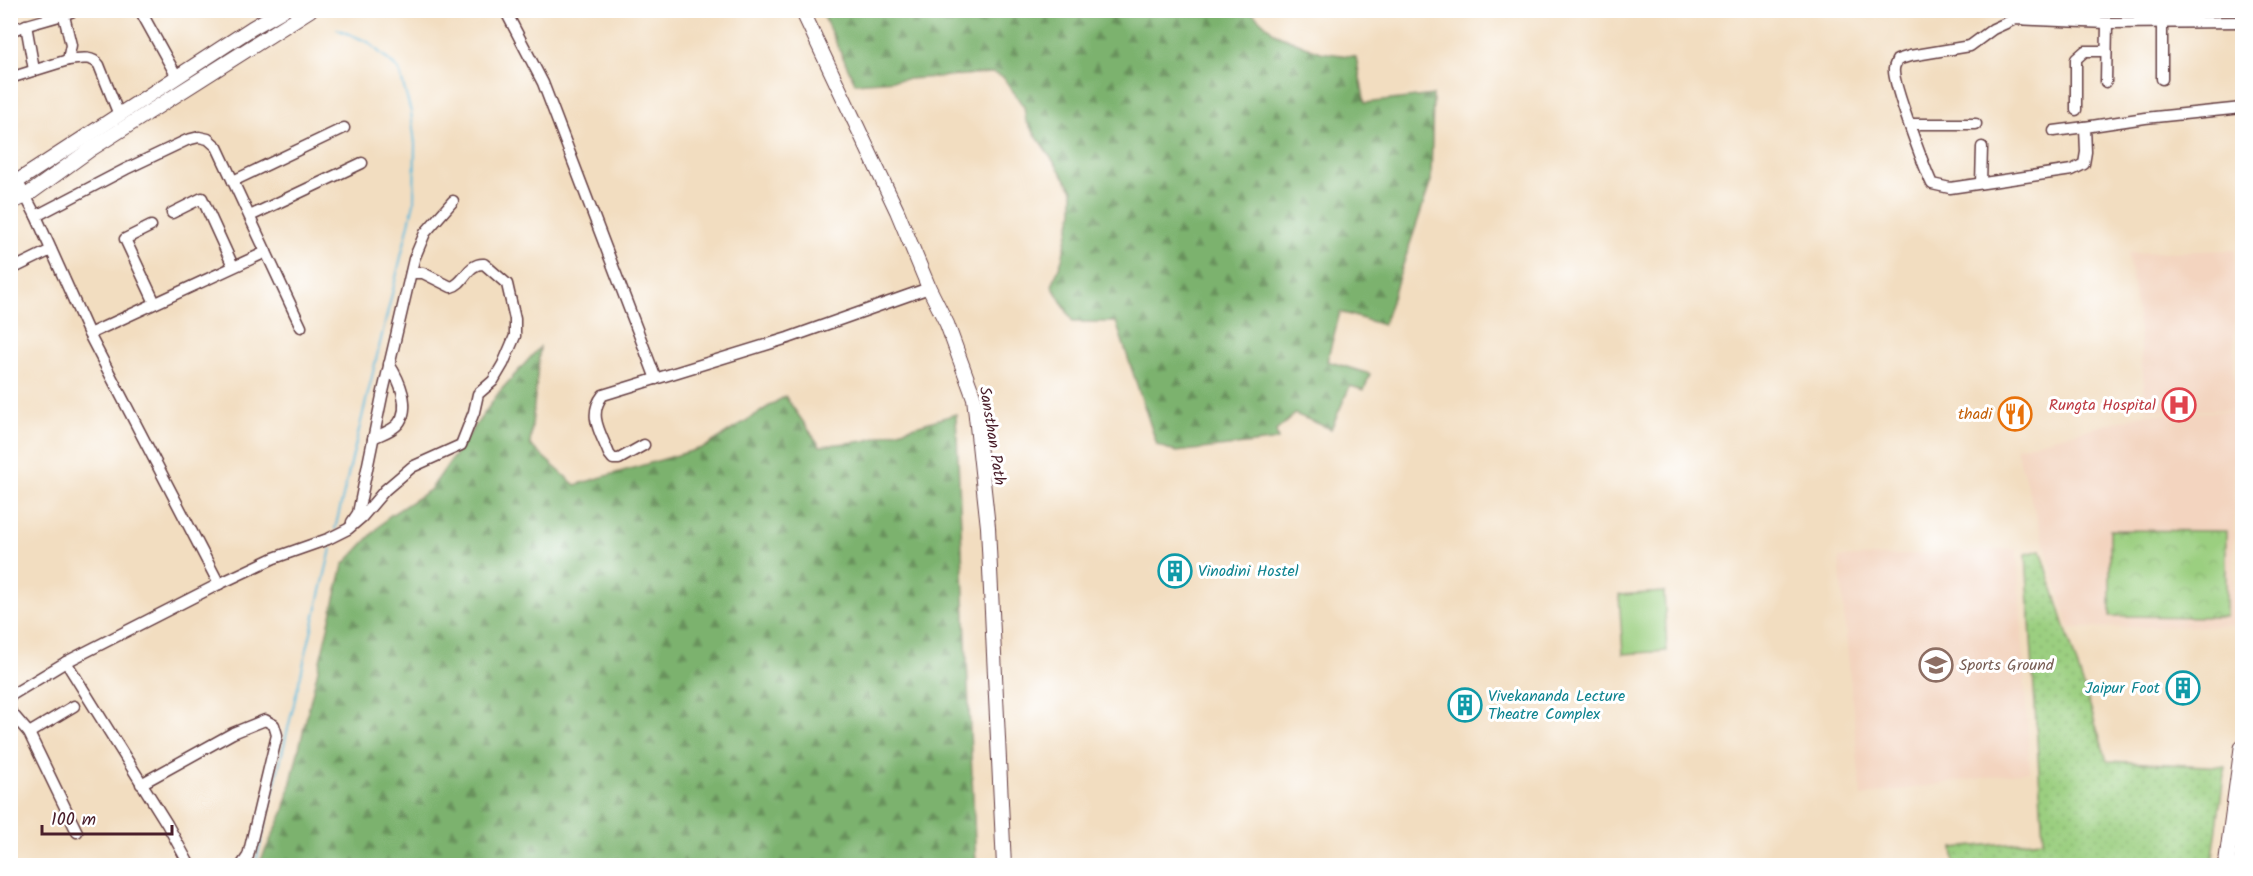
<svg xmlns="http://www.w3.org/2000/svg" width="2253" height="876" viewBox="0 0 2253 876" font-family="Kalam,sans-serif">
  <defs>
    <pattern id="grass-dots" width="8" height="8" patternUnits="userSpaceOnUse" patternTransform="scale(1.5)"><rect width="8" height="8" fill="#9bcf80"/><path d="M2 2h.1M6 6h.1" fill="none" stroke="#87b16f" stroke-width="1.8" stroke-linecap="round"/></pattern>
    <pattern id="forest-firs" width="22" height="20" patternUnits="userSpaceOnUse" patternTransform="scale(1.5)"><rect width="22" height="20" fill="#7cb26e"/><path d="M5 1l3.5 6h-7zM16 11l3.5 6h-7z" fill="#68905b"/></pattern>
    <pattern id="park-crowns" width="20" height="18" patternUnits="userSpaceOnUse" patternTransform="scale(1.5)"><rect width="20" height="18" fill="#9bcf80"/><path d="M2 6a3 3 0 1 1 6 0M12 15a3 3 0 1 1 6 0" fill="none" stroke="#87b16f"/></pattern>
  </defs>
  <rect width="100%" height="100%" fill="#fff"/>
  <filter id="ink" filterUnits="userSpaceOnUse"><feTurbulence type="fractalNoise" baseFrequency=".0167" numOctaves="2"/><feDisplacementMap in="SourceGraphic" scale="12" xChannelSelector="R" yChannelSelector="G"/><feConvolveMatrix kernelMatrix="1 2 1 2 8 2 1 2 1" color-interpolation-filters="sRGB"/></filter>
  <filter id="wash" filterUnits="userSpaceOnUse"><feTurbulence type="fractalNoise" baseFrequency=".008" numOctaves="4" result="noise"/><feDisplacementMap in="SourceGraphic" scale="24" xChannelSelector="R" yChannelSelector="G"/><feGaussianBlur stdDeviation="1.35" result="paint"/><feColorMatrix in="noise" values="0 0 0 0 0 0 0 0 0 0 0 0 0 0 0 0 0 1.4 0 .05"/><feComposite in="paint" operator="in"/></filter>
  <g filter="url(#wash)">
    <rect width="100%" height="100%" fill="#f2ddc0"/>
    <!-- built -->
    <g fill="#f3d4bf">
      <path d="M2235 250 2234 410H2146L2138 320 2128 253Z"/>
      <path d="M2234 411 2233 626 2069 628 2016 448 2145 414Z"/>
      <path d="M2017 549 2030 771 1861 796 1839 558Z"/>
    </g>
    <!-- grass -->
    <path fill="url(#grass-dots)" stroke="#727756" stroke-width="1.5" d="M2041 550 2107 761 2225 767 2212 865H1955L1953 848 2043 840 2026 554Z"/>
    <!-- forest -->
    <g fill="url(#forest-firs)" stroke="#63684c" stroke-width="1.5">
      <path d="M821 11H1250L1276 34 1320 52 1356 57 1365 103 1433 95 1431 181 1383 325 1340 312 1327 361 1370 374 1364 390 1350 386 1331 429 1295 414 1276 431 1278 439 1271 441 1176 452 1157 445 1116 322H1073L1052 286 1062 259 1073 211V190L1026 121 1024 107 1003 77 992 73 855 83Z"/>
      <path d="M540 347 530 445 575 485 705 447 785 396 820 446 865 441 956 414 976 865 258 866 284 811 343 565 389 516 430 490 500 391Z"/>
    </g>
    <!-- park -->
    <path fill="url(#park-crowns)" stroke="#727756" stroke-width="1.5" d="M2110 530 2226 531V617L2110 616Z"/>
    <!-- pitch -->
    <path fill="#9bcf80" stroke="#727756" stroke-width="1.5" d="M1664 592 1667 651 1623 654 1619 595Z"/>
    <g fill="none" stroke-linecap="round" stroke-linejoin="round">
      <!-- stream -->
      <g stroke="#5cb9da" stroke-width="2">
        <path d="M335 529 414 203 415 144 411 112 399 70 368 42 337 29"/>
        <path d="M252 866 257 858 331 549"/>
      </g>
    </g>
  </g>
  <g filter="url(#ink)">
    <g fill="none" stroke-linecap="round" stroke-linejoin="round">
      <defs>
        <g id="street">
          <path d="M140 10 177 77"/>
          <path d="M505 10 543 83 656 379"/>
          <path d="M2242 22 2107 23 2015 19 1993 29 1970 46 1910 56 1897 60C1896 63 1894 66 1894 69 1892 82 1925 169 1932 184L1950 188 2072 170 2084 164 2086 152 2085 127 2145 118 2242 108"/>
          <path d="M2162 23V79"/>
          <path d="M26 25 34 70"/>
          <path d="M10 31C32 22 55 19 76 10"/>
          <path d="M68 60C79 59 91 55 99 65L119 115"/>
          <path d="M10 78 68 60 71 45 64 16"/>
          <path d="M2106 82 2107 23"/>
          <path d="M2076 110V59L2085 51H2106"/>
          <path d="M1910 124H1976"/>
          <path d="M2054 131 2085 127"/>
          <path d="M233 181 344 128"/>
          <path d="M1981 183 1982 147"/>
          <path d="M172 213 202 198 233 266"/>
          <path d="M36 216 126 169 187 140 199 137 208 139 217 147 301 327"/>
          <path d="M250 216 362 163"/>
          <path d="M151 226 125 239 155 303"/>
          <path d="M10 270 51 250"/>
          <path d="M89 334 266 252"/>
          <path d="M373 438C381 434 392 431 398 424 412 407 399 379 389 364"/>
          <path d="M644 445 619 459H613L609 454C601 433 587 415 603 395L788 338 929 288"/>
          <path d="M352 522 358 513 382 396 414 259 425 233 453 201"/>
          <path d="M219 584 274 558 328 539 348 529 362 517 385 490 412 467 461 445 474 412 478 394 493 381 503 364 515 336V319L507 284 484 264C467 263 465 284 451 287L423 273H411"/>
          <path d="M66 662 167 824 190 866"/>
          <path d="M10 696 66 662 219 584 89 334 36 216 18 182"/>
          <path d="M10 711 29 733 77 832"/>
          <path d="M29 733 74 706"/>
          <path d="M141 784 233 733 265 720 274 725 277 735 248 856 241 866"/>
        </g>
        <g id="secondary">
          <path d="M802 10 897 211 929 288 947 324 974 398 988 527 1004 866"/>
          <path d="M10 186 252 28 283 10"/>
          <path d="M10 203 26 196 91 149 310 10"/>
        </g>
        <g id="primary">
          <path d="M2226 866 2242 748"/>
          <path d="M2241 866 2242 855"/>
        </g>
      </defs>
      <!-- street casing -->
      <use href="#street" stroke="#633c41" stroke-width="13"/>
      <!-- secondary casing -->
      <use href="#secondary" stroke="#633c41" stroke-width="16"/>
      <!-- primary casing -->
      <use href="#primary" stroke="#633c41" stroke-width="17"/>
      <!-- street -->
      <use href="#street" stroke="#fff" stroke-width="10"/>
      <!-- secondary -->
      <use href="#secondary" stroke="#fff" stroke-width="14"/>
      <!-- primary -->
      <use href="#primary" stroke="#fff" stroke-width="15"/>
    </g>
  </g>
  <!-- icons -->
  <defs>
    <symbol id="hospital-ring" viewBox="-11 -11 22 22"><circle r="9.5" fill="#fff" stroke="#e0444e" stroke-width="1.5"/><path d="M-5-5h3v3.5h4V-5h3V5h-3V1.5h-4V5h-3Z" fill="#e0444e"/></symbol>
    <symbol id="restaurant-ring" viewBox="-11 -11 22 22"><circle r="9.5" fill="#fff" stroke="#e8710a" stroke-width="1.5"/><path d="M-5-6h1v4h1v-4h1v4h1v-4h1v5L-1.5 .5V6h-2V.5L-5-1ZM5-6V6H3V1.5H1.5Q1.5-4 5-6Z" fill="#e8710a"/></symbol>
    <symbol id="building-ring" viewBox="-11 -11 22 22"><circle r="9.5" fill="#fff" stroke="#0f9aa8" stroke-width="1.5"/><path d="M-4-6H4V6H1V3H-1V6H-4ZM-2.5-4.3h1.7v1.8h-1.7ZM.8-4.3h1.7v1.8H.8ZM-2.5-1h1.7V.8h-1.7ZM.8-1h1.7V.8H.8Z" fill="#0f9aa8"/></symbol>
    <symbol id="university-ring" viewBox="-11 -11 22 22"><circle r="9.5" fill="#fff" stroke="#8d6e63" stroke-width="1.5"/><path d="M0-5L7-2L0 1L-7-2ZM-4 1L0 2.5L4 1V4Q0 6-4 4Z" fill="#8d6e63"/></symbol>
  </defs>
  <g fill-rule="evenodd">
    <use href="#hospital-ring" x="2160" y="386" width="38" height="38"/>
    <use href="#restaurant-ring" x="1996" y="395" width="38" height="38"/>
    <use href="#building-ring" x="1156" y="552" width="38" height="38"/>
    <use href="#university-ring" x="1917" y="646" width="38" height="38"/>
    <use href="#building-ring" x="2164" y="669" width="38" height="38"/>
    <use href="#building-ring" x="1446" y="686" width="38" height="38"/>
  </g>
  <g text-anchor="middle" dominant-baseline="central" stroke-width="6" stroke-linejoin="round" paint-order="stroke">
    <!-- health labels -->
    <g font-size="16" fill="#be3a42" stroke="#fff" text-anchor="end">
      <text x="2156" y="405">Rungta Hospital</text>
    </g>
    <!-- food labels -->
    <g font-size="16" fill="#c56008" stroke="#fff" text-anchor="end">
      <text x="1992" y="414">thadi</text>
    </g>
    <!-- street labels -->
    <g font-size="16" fill="#4a1f2b" stroke="#fff">
      <text transform="translate(992 436) rotate(81)">Sansthan Path</text>
    </g>
    <!-- culture labels -->
    <g font-size="16" fill="#0d838f" stroke="#fff" text-anchor="start">
      <text x="1198" y="571">Vinodini Hostel</text>
      <text x="2160" y="688" text-anchor="end">Jaipur Foot</text>
      <text x="1488" y="696">Vivekananda Lecture<tspan x="1488" dy="18">Theatre Complex</tspan></text>
    </g>
    <!-- education labels -->
    <g font-size="16" fill="#785e54" stroke="#fff" text-anchor="start">
      <text x="1959" y="665">Sports Ground</text>
    </g>
  </g>
  <!-- margin -->
  <rect width="2253" height="876" fill="none" stroke="#fff" stroke-width="36"/>
  <!-- scale -->
  <path d="M42 825v9h130v-9" fill="none" stroke="#4a1f2b" stroke-width="3"/>
  <text x="51" y="825" font-size="18" fill="#4a1f2b" stroke="#ffffff" stroke-width="4.5" paint-order="stroke">100 m</text>
</svg>
